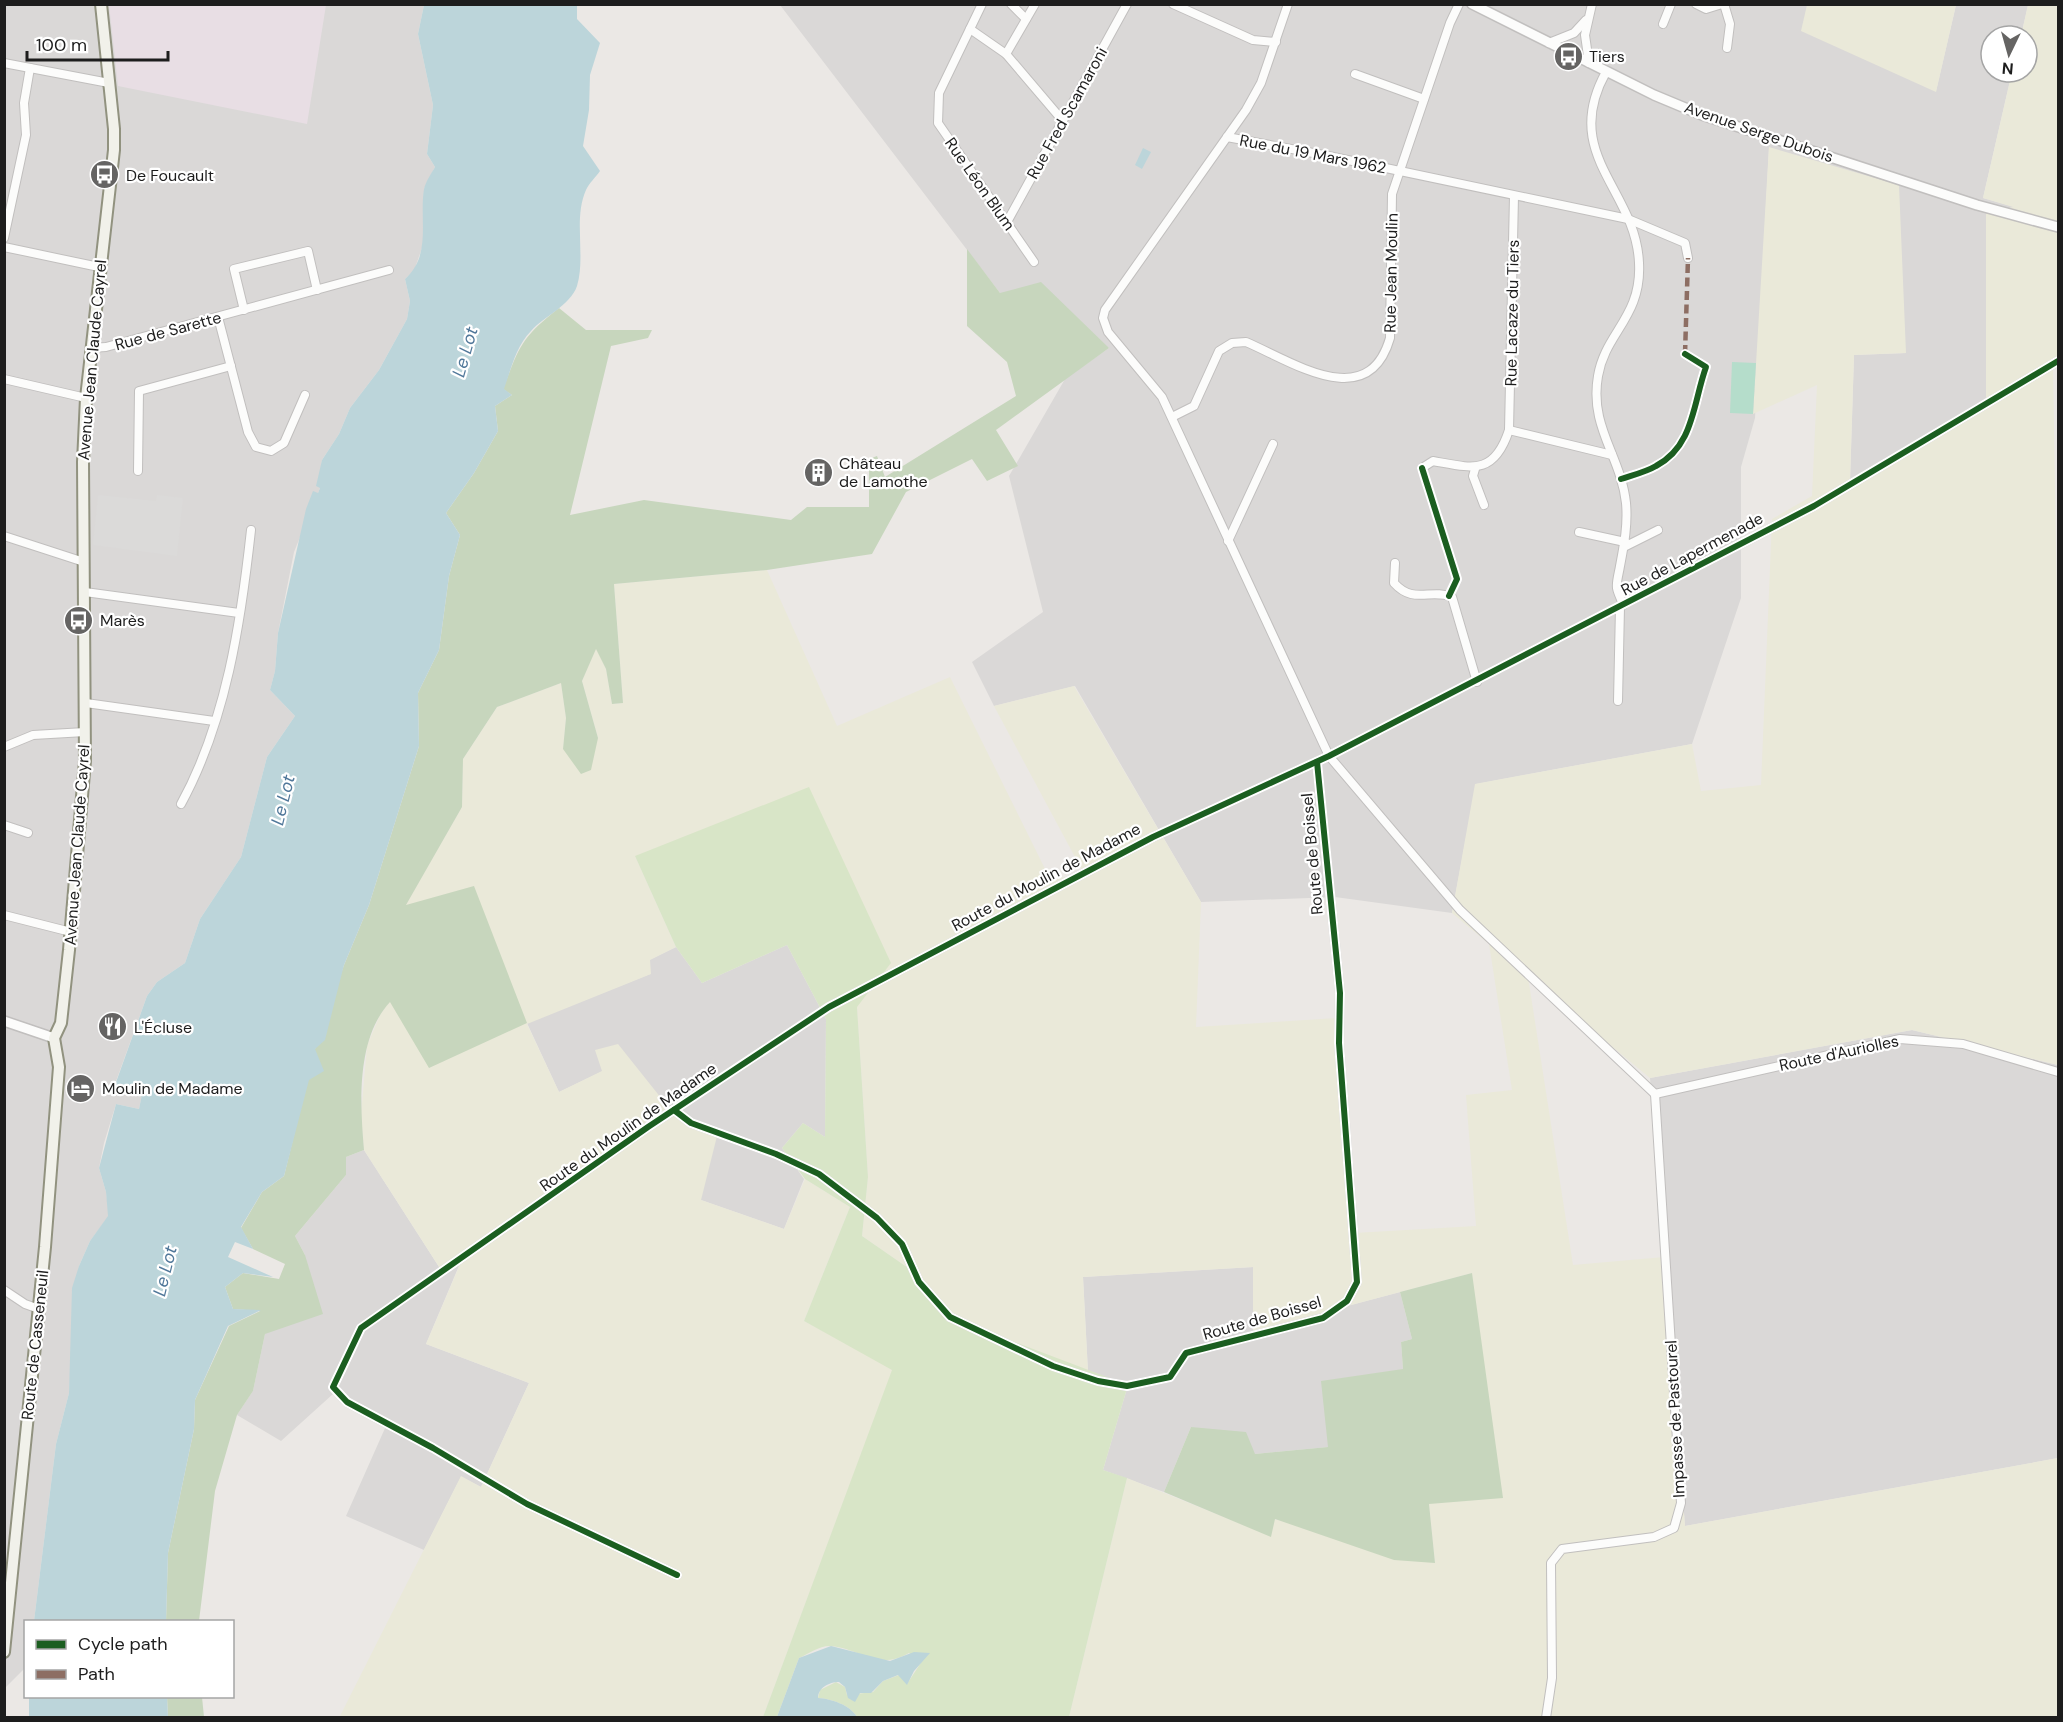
<svg xmlns="http://www.w3.org/2000/svg" width="2063" height="1722" viewBox="0 0 2063 1722" font-family="'DM Sans',sans-serif">
  <rect width="100%" height="100%" fill="#ebe8e5"/>
  <!-- residential -->
  <g fill="#dad8d7">
    <path d="M5 5H424L418 34 433 105 427 154 435 167 424 189 423 245 414 271 405 279 410 301 407 319 379 370 350 408 339 434 322 460 320 488 294 552 278 633 275 671 270 690 295 716 267 757 241 857 200 919 185 963 157 982 147 996 115 1084 120 1086 118 1092 124 1089 142 1094 139 1109 116 1104 104 1143 99 1168 106 1192 109 1216 90 1241 79 1266 69 1393 56 1444 34 1621 26 1622 25 1668 5 1688Z"/>
    <path d="M780 5H1808L1936 91 1956 5H2028L2021 36H1991V72H2012L1983 198 2015 207 1986 214V398L1907 451 1850 482 1854 355 1906 353 1769 147 1755 418 1741 467V598L1692 744 1476 784 1452 913 1335 897 1201 902 1075 686 994 706 972 662 1043 612 1009 476 1065 379 1109 348 1000 293Z"/>
    <path d="M787 945 826 1019 825 1137 803 1123 782 1148 804 1179 784 1229 701 1200 673 1113 603 1071 559 1092 527 1023 650 974 649 960 676 947 702 983Z"/>
    <path d="M1912 1030 2058 1065V1458L1685 1526 1650 1078Z"/>
    <path d="M364 1150 441 1270 461 1261 426 1344 529 1383 481 1487 461 1477 424 1550 346 1516 386 1426 333 1394 281 1441 237 1415 253 1391 265 1334 305 1255 295 1236 346 1175V1157Z"/>
    <path d="M1254 1267 1253 1331 1400 1292 1412 1339 1401 1342 1403 1369 1328 1447 1255 1454 1191 1427 1164 1492 1103 1470 1128 1385 1088 1372 1083 1277Z"/>
  </g>
  <!-- industrial -->
  <path fill="#e8dee4" d="M109 5H326L307 124 118 86Z"/>
  <!-- farmland -->
  <g fill="#eae9d9">
    <path d="M1807 5H1956L1936 92 1801 31Z"/>
    <path d="M2028 5H2058V363L2053 366 2058 673V1065L1912 1030 1650 1078 1528 977 1573 1265 1664 1257 1685 1526 2058 1458V1717H1069L1127 1478 1271 1536 1274 1519 1435 1563 1429 1504 1472 1273 1253 1331V1267L1083 1277 1088 1372 943 1315 914 1272 862 1236 868 1177 857 1006 890 963 635 856 676 947 650 960 651 974 527 1024 559 1092 602 1071 595 1050 618 1044 673 1113 718 1132 701 1200 784 1229 805 1179 850 1207 804 1321 893 1369 763 1717 339 1718 461 1476 481 1487 529 1383 426 1344 461 1262 441 1270 364 1150 361 1116 367 1046 380 1015 390 1001 405 906 462 807 463 759 497 707 561 683 566 718 563 749 598 738 582 681 596 648 606 669 612 704 623 703 614 584 767 570 837 726 950 677 1051 881 1083 872 994 706 1074 686 1201 902 1196 1027 1337 1018 1354 1233 1476 1226 1466 1095 1512 1090 1489 944 1452 913 1475 784 1692 744 1701 791 1761 785 1772 519 1812 496 1817 385 1753 414 1769 147 1899 185 1906 353 1854 355 1850 481 1907 451 1986 398V214L2013 207 1983 198 2012 72H2027V36H2021Z"/>
  </g>
  <!-- grass -->
  <path fill="#d8e5c7" d="M809 787 891 963 857 1007 868 1177 862 1236 914 1272 943 1315 1128 1385 1103 1470 1127 1478 1069 1717H857C850 1705 832 1699 818 1698L820 1690 836 1682 845 1687 847 1695 873 1692 883 1681 899 1675 907 1684 922 1661 909 1653C877 1671 861 1649 831 1646 821 1645 808 1654 799 1658L777 1717H763L892 1370 804 1321 850 1207 805 1179 782 1148 803 1123 825 1137 826 1019 787 945 702 983 676 947 635 856Z"/>
  <!-- forest -->
  <g fill="#c7d6bd">
    <path d="M967 249 1000 293 1041 282 1109 348 996 430 1018 466 987 481 972 459 906 492 872 554 767 570 614 584 623 703 612 704 606 669 596 649 582 681 598 738 591 770 581 774 563 749 566 718 561 683 497 707 463 759 462 807 406 905 474 886 527 1023 429 1068 390 1002C356 1039 360 1103 364 1150L346 1157V1175L295 1236 305 1255 323 1314 265 1334 253 1391 237 1415 215 1491 199 1621 166 1622 168 1553 194 1429 195 1400 229 1326 260 1311 233 1309 225 1287 243 1273 279 1279 285 1264 253 1249 241 1228 262 1192 284 1176 315 1049 344 965 369 905 419 746 418 693 439 650 449 576 460 535 446 513 474 473 498 431 495 406 512 395 503 389C520 345 521 338 559 308L586 330H652L648 338 611 346 570 515 644 500 791 520 807 507H869V459L877 456 885 477 1016 396 1007 362 967 326Z"/>
    <path d="M1472 1273 1503 1498 1429 1504 1435 1563 1394 1560 1275 1519 1271 1537 1164 1492 1191 1427 1246 1432 1255 1454 1328 1447 1321 1381 1403 1369 1401 1342 1412 1339 1400 1292Z"/>
    <path d="M167 1697H202L204 1717H168Z"/>
  </g>
  <!-- pitch -->
  <path fill="#b5ddcb" d="M1732 362 1756 363 1753 414 1730 413Z"/>
  <!-- parking -->
  <path fill="#dbdad9" d="M98 495 156 501 157 495 183 498 177 556 93 545Z"/>
  <!-- water -->
  <g fill="#bcd5da">
    <path d="M424 5H577V19L600 43 590 75 589 110 583 146 600 171C596 177 589 183 586 190 573 219 586 256 577 286 570 306 544 316 531 331 516 346 511 369 504 389L512 395 495 406 498 431 474 473 446 513 460 535 449 576 439 650 418 693 419 746 369 905 344 965 325 1040 315 1049 324 1071 309 1080 284 1176 262 1192 241 1227 253 1249 235 1242 228 1257 273 1277 243 1273 225 1287 233 1309 261 1310 228 1326 195 1400 194 1429 168 1553 166 1621H34L56 1444 69 1393 72 1288 79 1266 90 1241 108 1216 106 1192 99 1168 116 1104 139 1109 142 1094 124 1089 123 1093 118 1092 119 1086 115 1085 147 996 157 982 185 963 200 919 241 857 267 757 295 716 270 690 275 671 278 633 306 509 313 491 318 493 320 488 316 486 322 460 339 434 350 408 379 370 407 319 410 301 405 279C432 255 419 220 424 189 426 181 431 174 435 167L427 154 433 105 418 34Z"/>
    <path d="M1143 148 1151 152 1142 169 1135 165Z"/>
    <path d="M831 1646 890 1661 914 1652 930 1653 914 1671 907 1685 898 1675 883 1681 871 1693H860L855 1702 848 1698 845 1687 839 1682C829 1682 818 1688 818 1698 832 1699 850 1705 857 1717H777L799 1658Z"/>
    <path d="M29 1697H167L168 1717H29Z"/>
  </g>
  <g fill="none" stroke-linecap="round" stroke-linejoin="round">
    <defs>
      <g id="minor">
        <path d="M982 4 939 93 938 123 1034 262"/>
        <path d="M1011 4 1026 19"/>
        <path d="M1035 4 1006 54 1063 121"/>
        <path d="M1173 4 1253 40 1276 42"/>
        <path d="M1288 4 1261 83 1246 110 1105 310 1103 318 1108 332 1162 397 1329 756 1460 910 1655 1094"/>
        <path d="M1696 4 1706 9 1722 4"/>
        <path d="M1724 4 1730 24 1727 48"/>
        <path d="M1663 24 1671 4"/>
        <path d="M970 29 1006 54"/>
        <path d="M1549 43 1574 33 1586 20"/>
        <path d="M4 63 109 83"/>
        <path d="M1589 63 1585 35 1592 4"/>
        <path d="M1606 72C1560 155 1636 189 1639 263 1642 317 1605 333 1598 376 1589 427 1621 456 1626 503 1628 525 1624 545 1620 566 1619 573 1616 582 1617 588 1618 594 1622 600 1623 605"/>
        <path d="M1355 74 1424 99"/>
        <path d="M1227 137 1324 155 1628 219 1685 243 1688 258"/>
        <path d="M1007 222 1127 4"/>
        <path d="M4 238 26 135 24 103 30 68"/>
        <path d="M4 247 99 267"/>
        <path d="M244 310 234 269 308 251 317 290"/>
        <path d="M218 317 248 432 256 447 271 451 284 443 305 395"/>
        <path d="M91 348 106 347 389 270"/>
        <path d="M4 379 86 398"/>
        <path d="M1172 417 1194 406 1219 351 1232 343 1246 342C1293 362 1368 414 1390 338L1392 194 1450 23 1459 4"/>
        <path d="M1509 430 1612 455"/>
        <path d="M1422 468 1433 461C1472 468 1494 476 1509 430L1514 196"/>
        <path d="M1475 469 1473 476 1484 505"/>
        <path d="M138 471 139 391 231 366"/>
        <path d="M1621 479C1633 475 1646 472 1656 466 1694 446 1693 403 1706 367L1685 354"/>
        <path d="M1579 532 1625 542"/>
        <path d="M4 536 84 562"/>
        <path d="M1228 541 1273 444"/>
        <path d="M1624 547 1658 530"/>
        <path d="M1395 563 1394 583C1414 605 1430 588 1452 597L1477 682"/>
        <path d="M85 592 239 613"/>
        <path d="M1618 701 1620 607"/>
        <path d="M86 703 214 721"/>
        <path d="M4 747 33 735 85 732"/>
        <path d="M181 804C226 722 241 622 251 530"/>
        <path d="M4 825 28 833"/>
        <path d="M4 915 71 932"/>
        <path d="M1655 1094 1900 1039 1963 1044 2058 1072"/>
        <path d="M674 1110 691 1123 776 1154 819 1174 877 1218 902 1244 919 1282 950 1317 1053 1366 1098 1381 1127 1386 1170 1377 1186 1353 1323 1318 1347 1301 1357 1282 1339 1043 1340 993 1317 762"/>
        <path d="M4 1290 25 1304 39 1309"/>
        <path d="M677 1575 527 1504 433 1448 347 1402 333 1387 361 1328 648 1127 829 1007 1153 837 1329 756 1814 506 2058 361"/>
        <path d="M1546 1718 1552 1678 1551 1563 1562 1549 1654 1537 1674 1528 1681 1503 1655 1094"/>
      </g>
      <g id="tertiary">
        <path d="M1472 4 1654 95 1702 115 1977 205 2058 227"/>
        <path d="M4 1021 54 1038"/>
      </g>
      <path id="secondary" d="M4 1652 45 1247 59 1067 54 1038 61 1023 69 950 85 761 83 462 86 398 114 150V129L101 4"/>
    </defs>
    <!-- minor casing -->
    <use href="#minor" stroke="#c1bfbe" stroke-width="10"/>
    <!-- tertiary casing -->
    <use href="#tertiary" stroke="#c1bfbe" stroke-width="12"/>
    <!-- secondary casing -->
    <use href="#secondary" stroke="#91927f" stroke-width="14"/>
    <!-- minor -->
    <use href="#minor" stroke="#fcfcfb" stroke-width="8"/>
    <!-- tertiary -->
    <use href="#tertiary" stroke="#fcfcfb" stroke-width="9"/>
    <!-- secondary -->
    <use href="#secondary" stroke="#f1f1ea" stroke-width="10"/>
    <!-- quiet -->
    <path stroke="#8d6e63" stroke-width="4.5" stroke-dasharray="9 4.5" stroke-linecap="butt" d="M1685 354 1688 258"/>
    <defs>
      <g id="cycleway">
        <path d="M1422 468 1457 579 1449 596"/>
        <path d="M1621 479C1633 475 1646 472 1656 466 1694 446 1693 403 1706 367L1685 354"/>
        <path d="M674 1110 691 1123 776 1154 819 1174 877 1218 902 1244 919 1282 950 1317 1053 1366 1098 1381 1127 1386 1170 1377 1186 1353 1323 1318 1347 1301 1357 1282 1339 1043 1340 993 1317 762"/>
        <path d="M677 1575 527 1504 433 1448 347 1402 333 1387 361 1328 648 1127 829 1007 1153 837 1329 756 1814 506 2058 361"/>
      </g>
    </defs>
    <!-- cycleway casing -->
    <use href="#cycleway" stroke="#fff" stroke-width="10"/>
    <!-- cycleway -->
    <use href="#cycleway" stroke="#1b5e20" stroke-width="6"/>
  </g>
  <!-- icons -->
  <defs>
    <symbol id="bus-disc" viewBox="-11 -11 22 22"><circle r="9.5" fill="#656463" stroke="#fff"/><path d="M-5-6H5V4H4V6H2V4H-2V6H-4V4H-5ZM-3.5-4V0h7V-4ZM-3.5 1.2v1.5H-2V1.2ZM2 1.2v1.5H3.5V1.2Z" fill="#fff"/></symbol>
    <symbol id="building-disc" viewBox="-11 -11 22 22"><circle r="9.5" fill="#656463" stroke="#fff"/><path d="M-4-6H4V6H1V3H-1V6H-4ZM-2.5-4.3h1.7v1.8h-1.7ZM.8-4.3h1.7v1.8H.8ZM-2.5-1h1.7V.8h-1.7ZM.8-1h1.7V.8H.8Z" fill="#fff"/></symbol>
    <symbol id="restaurant-disc" viewBox="-11 -11 22 22"><circle r="9.5" fill="#656463" stroke="#fff"/><path d="M-5-6h1v4h1v-4h1v4h1v-4h1v5L-1.5 .5V6h-2V.5L-5-1ZM5-6V6H3V1.5H1.5Q1.5-4 5-6Z" fill="#fff"/></symbol>
    <symbol id="hotel-disc" viewBox="-11 -11 22 22"><circle r="9.5" fill="#656463" stroke="#fff"/><path d="M-6-4.5h1.5V1H6V5H4.5V3h-9V5H-6ZM-4 0a1.8 1.8 0 1 1 3.6 0ZM.5 0V-2.5h3Q6-2.5 6 0Z" fill="#fff"/></symbol>
  </defs>
  <g fill-rule="evenodd">
    <use href="#bus-disc" x="1552" y="40" width="33" height="33"/>
    <use href="#bus-disc" x="88" y="158" width="33" height="33"/>
    <use href="#building-disc" x="802" y="456" width="33" height="33"/>
    <use href="#bus-disc" x="62" y="604" width="33" height="33"/>
    <use href="#restaurant-disc" x="96" y="1010" width="33" height="33"/>
    <use href="#hotel-disc" x="64" y="1072" width="33" height="33"/>
  </g>
  <g text-anchor="middle" dominant-baseline="central" stroke-width="4.5" stroke-linejoin="round" paint-order="stroke">
    <!-- poi labels -->
    <g font-size="16" fill="#1d1d1d" stroke="#fff" text-anchor="start">
      <text x="1589" y="56">Tiers</text>
      <text x="126" y="175">De Foucault</text>
      <text x="839" y="463">Château<tspan x="839" dy="18">de Lamothe</tspan></text>
      <text x="100" y="620">Marès</text>
      <text x="134" y="1027">L'Écluse</text>
      <text x="102" y="1088">Moulin de Madame</text>
    </g>
    <!-- street labels -->
    <g font-size="16" fill="#1d1d1d" stroke="#fff">
      <text transform="translate(1067 113) rotate(-61)">Rue Fred Scamaroni</text>
      <text transform="translate(1759 132) rotate(19)">Avenue Serge Dubois</text>
      <text transform="translate(1313 154) rotate(11)">Rue du 19 Mars 1962</text>
      <text transform="translate(980 184) rotate(55)">Rue Léon Blum</text>
      <text transform="translate(1391 273) rotate(-89)">Rue Jean Moulin</text>
      <text transform="translate(1512 313) rotate(-89)">Rue Lacaze du Tiers</text>
      <text transform="translate(168 331) rotate(-15)">Rue de Sarette</text>
      <text transform="translate(92 360) rotate(-85)">Avenue Jean Claude Cayrel</text>
      <text transform="translate(1692 554) rotate(-28)">Rue de Lapermenade</text>
      <text transform="translate(77 845) rotate(-86)">Avenue Jean Claude Cayrel</text>
      <text transform="translate(1312 854) rotate(-95)">Route de Boissel</text>
      <text transform="translate(1046 877) rotate(-28)">Route du Moulin de Madame</text>
      <text transform="translate(1839 1053) rotate(-12)">Route d'Auriolles</text>
      <text transform="translate(628 1127) rotate(-35)">Route du Moulin de Madame</text>
      <text transform="translate(1262 1318) rotate(-16)">Route de Boissel</text>
      <text transform="translate(35 1345) rotate(-84)">Route de Casseneuil</text>
      <text transform="translate(1675 1419) rotate(-93)">Impasse de Pastourel</text>
    </g>
    <!-- water labels -->
    <g font-size="18" font-style="italic" fill="#51789a" stroke="#fff">
      <text transform="translate(465 352) rotate(-74)">Le Lot</text>
      <text transform="translate(283 800) rotate(-76)">Le Lot</text>
      <text transform="translate(165 1271) rotate(-76)">Le Lot</text>
    </g>
  </g>
  <!-- border -->
  <rect width="2063" height="1722" fill="none" stroke="#1d1d1d" stroke-width="12"/>
  <!-- legend -->
  <rect x="24" y="1620" width="210" height="78" fill="#ffffff" stroke="#a5a5a5" stroke-width="1.5"/>
  <rect x="36" y="1640" width="30" height="9" fill="#1b5e20" stroke="#a5a5a5" stroke-width="1.5"/>
  <text x="78" y="1650" font-size="18" fill="#1d1d1d">Cycle path</text>
  <rect x="36" y="1670" width="30" height="9" fill="#8d6e63" stroke="#a5a5a5" stroke-width="1.5"/>
  <text x="78" y="1680" font-size="18" fill="#1d1d1d">Path</text>
  <!-- north arrow -->
  <g transform="translate(2009 54) rotate(185)"><circle r="28" fill="#ffffff" stroke="#a5a5a5" stroke-width="1.5"/>
  <path d="M0-4.5L10 22L0 15L-10 22Z" fill="#656463"/>
  <text y="-9" font-size="16" font-weight="bold" text-anchor="middle" fill="#1d1d1d">N</text>
  </g>
  <!-- scale -->
  <path d="M27 51v9h141v-9" fill="none" stroke="#1d1d1d" stroke-width="3"/>
  <text x="36" y="51" font-size="18" fill="#1d1d1d" stroke="#ffffff" stroke-width="4.5" paint-order="stroke">100 m</text>
</svg>
